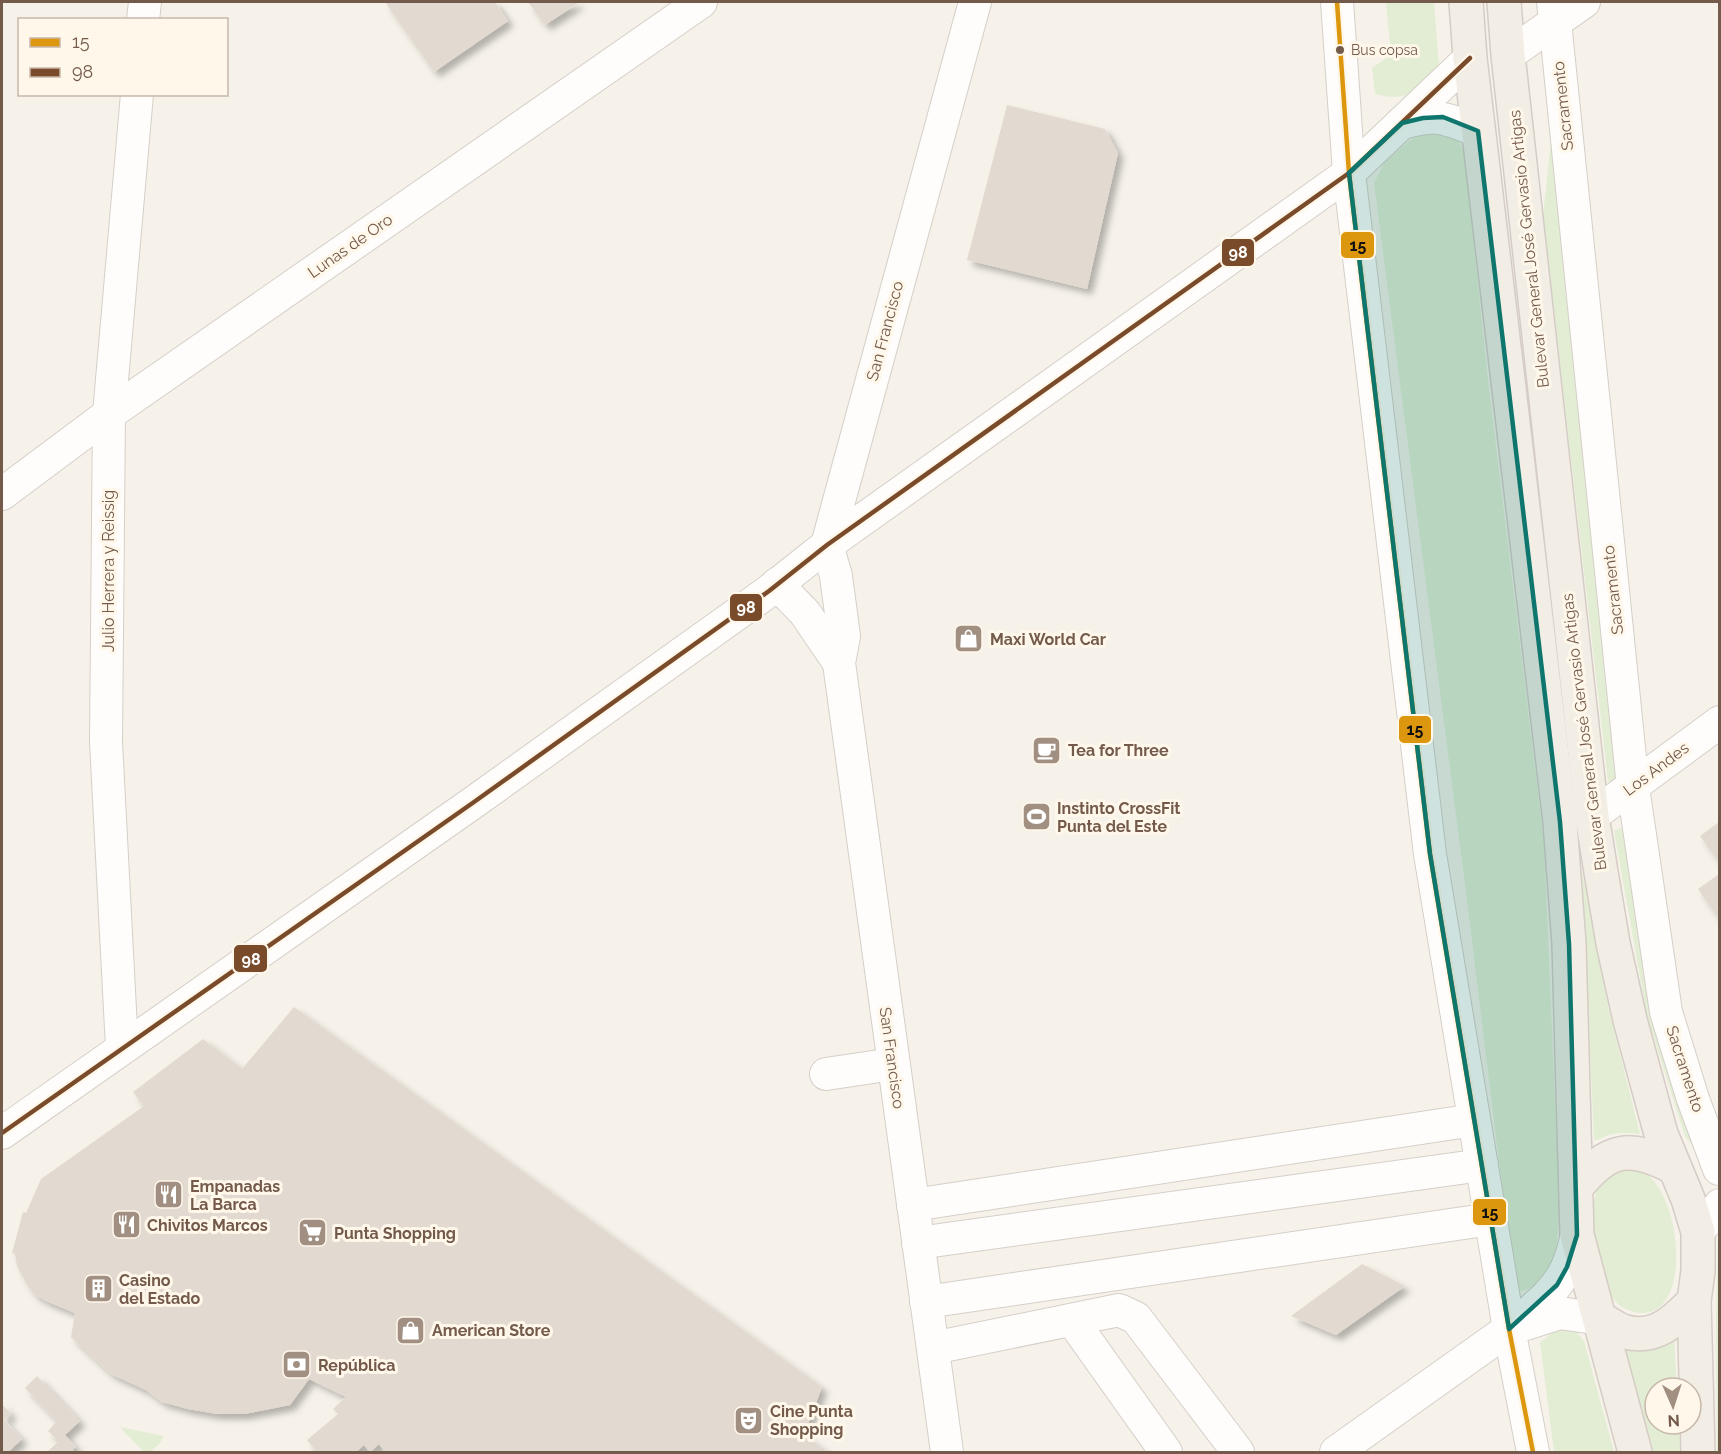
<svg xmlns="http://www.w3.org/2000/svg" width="1721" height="1454" viewBox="0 0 1721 1454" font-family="Raleway,sans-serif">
  <defs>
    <filter id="shadow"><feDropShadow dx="5.5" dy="5.5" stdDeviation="3" flood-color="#0004"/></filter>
  </defs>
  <rect width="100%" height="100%" fill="#f6f2ea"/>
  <!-- green -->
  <g fill="#e2edd4">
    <path d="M1386 2H1434L1439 66C1415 90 1411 103 1375 94L1372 68 1391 55Z"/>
    <path d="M1423 130 1455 135 1464 152 1488 380 1544 843 1559 1196C1558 1223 1562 1273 1533 1287 1527 1290 1520 1291 1515 1292L1466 892 1374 183 1385 161Z"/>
    <path d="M1551 141 1622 770 1618 781 1612 783 1608 781 1543 215Z"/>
    <path d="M1625 826 1697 1151 1685 1136 1647 1016 1614 831Z"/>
    <path d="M1582 870 1609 1010 1640 1134C1630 1133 1619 1132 1609 1135 1602 1137 1601 1140 1594 1140Z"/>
    <path d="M1641 1168C1653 1178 1662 1190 1667 1205 1678 1231 1685 1296 1653 1311 1642 1316 1623 1311 1615 1301 1608 1293 1595 1253 1593 1241 1589 1223 1593 1177 1613 1170 1620 1167 1633 1169 1641 1168Z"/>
    <path d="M1718 1237 1720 1452H1717L1716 1321Z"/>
    <path d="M1556 1330H1575L1584 1341 1614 1452H1554L1540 1342Z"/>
    <path d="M1674 1338 1677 1388H1655V1424H1679L1680 1452H1654L1624 1346Z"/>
    <path d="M120 1427 164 1436 160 1443 150 1452H144Z"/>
  </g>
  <!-- building -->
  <g fill="#e2dad1" filter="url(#shadow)">
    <path d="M385 2H495L508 21 434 72Z"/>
    <path d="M528 2H580L545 25Z"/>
    <path d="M1007 105 1105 129 1118 153 1087 289 967 260Z"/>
    <path d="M1719 822V862L1700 836Z"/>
    <path d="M1719 874V919L1698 889Z"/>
    <path d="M294 1007 822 1387 804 1435 828 1452H385L379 1444 370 1452 364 1445 356 1452H317L307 1440 338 1414 333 1409 346 1397 309 1379 290 1405 244 1414H217L188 1409 162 1402 146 1390 111 1374 71 1337 75 1313 46 1301 34 1294 26 1283 17 1266 15 1254 12 1253 23 1212 26 1213 41 1179 144 1106 133 1092 203 1039 242 1069Z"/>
    <path d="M1362 1264 1405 1286 1336 1335 1291 1316Z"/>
    <path d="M37 1376 80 1421 65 1435 76 1447 72 1450 75 1452H47L59 1441 48 1431 57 1421 25 1388Z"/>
    <path d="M2 1404 11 1414 4 1420 22 1439 9 1451 11 1452H2Z"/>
  </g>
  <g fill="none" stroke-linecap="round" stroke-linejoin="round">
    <defs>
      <g id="minor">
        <path d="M1337 2 1349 173 1430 854 1509 1329 1533 1452"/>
        <path d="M1553 2 1633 787 1666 1012 1693 1099 1719 1169"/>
        <path d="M143 20 145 2"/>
        <path d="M1508 55 1584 2"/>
        <path d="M1402 123C1438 113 1445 118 1478 131"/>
        <path d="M2 494 109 414 701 2"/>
        <path d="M777 584 805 613 839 663"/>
        <path d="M1592 816 1720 722"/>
        <path d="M122 1048 106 742 109 414 137 94"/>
        <path d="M826 1074 893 1064"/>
        <path d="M2 1133 474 802 769 591 827 545 1349 173 1470 58"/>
        <path d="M913 1205 1474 1120"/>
        <path d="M1698 1232 1720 1205"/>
        <path d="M918 1243 1482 1165"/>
        <path d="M926 1302 1491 1219"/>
        <path d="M1072 1320 1166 1452"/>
        <path d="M1519 1326 1560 1313 1601 1319"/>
        <path d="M933 1348 1119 1310 1136 1318 1238 1452"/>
        <path d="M947 1452 839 663 844 636 836 576 827 545 975 2"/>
        <path d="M1336 1452 1509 1329C1530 1311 1556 1293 1567 1267 1572 1257 1574 1246 1577 1235"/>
      </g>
      <g id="major">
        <path d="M1466 2 1470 58 1560 822 1569 944 1577 1235 1635 1452"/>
        <path d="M1504 2 1508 55 1592 816 1601 872 1613 943 1630 1020 1661 1134 1688 1199 1698 1232V1271L1694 1301 1698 1452"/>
        <path d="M1576 1188C1608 1147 1630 1144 1675 1168"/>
        <path d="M1601 1319C1609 1323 1617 1330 1626 1332 1656 1340 1675 1320 1694 1301"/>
      </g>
    </defs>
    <!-- minor casing -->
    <use href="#minor" stroke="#d5cfc8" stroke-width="34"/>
    <!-- major casing -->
    <use href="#major" stroke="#d5ccc6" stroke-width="36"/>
    <!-- minor -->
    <use href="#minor" stroke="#fefdfc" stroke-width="32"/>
    <!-- major -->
    <use href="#major" stroke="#f2ede5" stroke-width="33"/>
    <defs>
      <path id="bus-1" d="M1337 2 1349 173 1430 854 1509 1329 1533 1452"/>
      <path id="bus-2" d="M2 1133 474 802 769 591 827 545 1349 173 1470 58"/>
    </defs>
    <!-- bus-1 casing -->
    <use href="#bus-1" stroke="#fff7ea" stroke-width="9"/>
    <!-- bus-2 casing -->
    <use href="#bus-2" stroke="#fff7ea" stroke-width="9"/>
    <!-- bus-1 -->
    <use href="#bus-1" stroke="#dd970f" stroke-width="4.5"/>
    <!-- bus-2 -->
    <use href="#bus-2" stroke="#7a4b2a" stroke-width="4.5"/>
  </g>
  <!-- marked area -->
  <path fill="#0f766e" fill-opacity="0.2" stroke="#0f766e" stroke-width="4.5" stroke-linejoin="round" d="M1443 117 1478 131 1560 822 1569 944 1577 1235 1567 1267 1557 1285 1509 1329 1430 854 1349 173 1402 123 1423 118Z"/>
  <!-- icons -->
  <defs>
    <symbol id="shop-square" viewBox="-11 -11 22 22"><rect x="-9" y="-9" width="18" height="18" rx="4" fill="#a18f82" stroke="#fff7ea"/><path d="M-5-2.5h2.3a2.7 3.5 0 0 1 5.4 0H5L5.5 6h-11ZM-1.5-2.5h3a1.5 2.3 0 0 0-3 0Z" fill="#fff"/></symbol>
    <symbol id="cafe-square" viewBox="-11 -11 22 22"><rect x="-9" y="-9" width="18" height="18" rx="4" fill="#a18f82" stroke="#fff7ea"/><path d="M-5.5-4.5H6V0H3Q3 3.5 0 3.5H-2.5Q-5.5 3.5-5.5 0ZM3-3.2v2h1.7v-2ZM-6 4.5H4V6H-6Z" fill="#fff"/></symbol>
    <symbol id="stadium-square" viewBox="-11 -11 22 22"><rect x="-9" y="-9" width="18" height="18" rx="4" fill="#a18f82" stroke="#fff7ea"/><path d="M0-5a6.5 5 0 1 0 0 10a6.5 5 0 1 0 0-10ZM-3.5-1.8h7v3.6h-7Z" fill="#fff"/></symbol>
    <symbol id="restaurant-square" viewBox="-11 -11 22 22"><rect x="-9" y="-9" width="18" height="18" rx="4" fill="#a18f82" stroke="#fff7ea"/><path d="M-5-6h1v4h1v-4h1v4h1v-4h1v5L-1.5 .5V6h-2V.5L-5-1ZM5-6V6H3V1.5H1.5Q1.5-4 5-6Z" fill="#fff"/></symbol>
    <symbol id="supermarket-square" viewBox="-11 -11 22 22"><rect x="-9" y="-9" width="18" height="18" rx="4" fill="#a18f82" stroke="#fff7ea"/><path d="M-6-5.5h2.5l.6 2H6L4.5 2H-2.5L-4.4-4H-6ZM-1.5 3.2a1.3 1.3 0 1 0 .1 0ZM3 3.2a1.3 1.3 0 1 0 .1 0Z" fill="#fff"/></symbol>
    <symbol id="building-square" viewBox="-11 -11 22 22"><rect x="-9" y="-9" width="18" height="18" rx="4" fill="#a18f82" stroke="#fff7ea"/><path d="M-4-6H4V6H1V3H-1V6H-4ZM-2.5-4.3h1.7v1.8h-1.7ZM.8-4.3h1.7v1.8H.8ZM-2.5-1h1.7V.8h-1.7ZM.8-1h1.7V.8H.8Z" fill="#fff"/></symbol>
    <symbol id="bank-square" viewBox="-11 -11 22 22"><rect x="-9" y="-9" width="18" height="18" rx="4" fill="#a18f82" stroke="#fff7ea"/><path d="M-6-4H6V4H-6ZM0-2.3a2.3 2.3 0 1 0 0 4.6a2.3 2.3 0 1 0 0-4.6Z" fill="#fff"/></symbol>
    <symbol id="theatre-square" viewBox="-11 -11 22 22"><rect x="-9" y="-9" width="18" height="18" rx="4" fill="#a18f82" stroke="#fff7ea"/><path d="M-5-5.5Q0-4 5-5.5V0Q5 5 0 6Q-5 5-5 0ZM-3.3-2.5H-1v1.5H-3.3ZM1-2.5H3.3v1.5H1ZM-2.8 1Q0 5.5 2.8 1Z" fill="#fff"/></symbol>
  </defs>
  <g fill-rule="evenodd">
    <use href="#shop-square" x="952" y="622" width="33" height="33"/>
    <use href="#cafe-square" x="1030" y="734" width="33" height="33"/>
    <use href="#stadium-square" x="1020" y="800" width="33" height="33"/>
    <use href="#restaurant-square" x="152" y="1178" width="33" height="33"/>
    <use href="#restaurant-square" x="110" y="1208" width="33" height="33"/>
    <use href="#supermarket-square" x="296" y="1216" width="33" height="33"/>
    <use href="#building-square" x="82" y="1272" width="33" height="33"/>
    <use href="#shop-square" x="394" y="1314" width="33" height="33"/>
    <use href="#bank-square" x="280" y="1348" width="33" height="33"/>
    <use href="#theatre-square" x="732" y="1404" width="33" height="33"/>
  </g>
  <!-- markers -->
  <circle fill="#735a4a" stroke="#fff7ea" stroke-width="2" cx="1340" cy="50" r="5"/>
  <g text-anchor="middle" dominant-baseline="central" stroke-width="6" stroke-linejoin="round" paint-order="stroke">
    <!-- bus labels -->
    <g font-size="14" fill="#735a4a" stroke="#fff7ea" text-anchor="start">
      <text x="1351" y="50">Bus copsa</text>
    </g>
    <!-- street labels -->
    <g font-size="16" fill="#735a4a" stroke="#fff7ea">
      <text transform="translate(1563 106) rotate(-96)">Sacramento</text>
      <text transform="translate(350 246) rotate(-35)">Lunas de Oro</text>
      <text transform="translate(1529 249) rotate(-96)">Bulevar General José Gervasio Artigas</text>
      <text transform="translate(885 331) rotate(-75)">San Francisco</text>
      <text transform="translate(108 571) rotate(-90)">Julio Herrera y Reissig</text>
      <text transform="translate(1613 590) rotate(-96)">Sacramento</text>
      <text transform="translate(1584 732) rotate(-97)">Bulevar General José Gervasio Artigas</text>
      <text transform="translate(1656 769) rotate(-37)">Los Andes</text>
      <text transform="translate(892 1058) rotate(82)">San Francisco</text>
      <text transform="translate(1685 1069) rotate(72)">Sacramento</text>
    </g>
    <!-- poi labels -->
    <g font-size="16" font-weight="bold" fill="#735a4a" stroke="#fff7ea" text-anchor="start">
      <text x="990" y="639">Maxi World Car</text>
      <text x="1068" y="750">Tea for Three</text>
      <text x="1057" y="808">Instinto CrossFit<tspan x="1057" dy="18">Punta del Este</tspan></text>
      <text x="190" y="1186">Empanadas<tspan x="190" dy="18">La Barca</tspan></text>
      <text x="147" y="1225">Chivitos Marcos</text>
      <text x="334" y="1233">Punta Shopping</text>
      <text x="119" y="1280">Casino<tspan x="119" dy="18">del Estado</tspan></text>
      <text x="432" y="1330">American Store</text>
      <text x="318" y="1365">República</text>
      <text x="770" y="1411">Cine Punta<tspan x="770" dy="18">Shopping</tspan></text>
    </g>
  </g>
  <g stroke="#fff7ea" stroke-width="2">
    <rect x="1340" y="231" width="35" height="28" rx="6" fill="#dd970f"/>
    <rect x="1221" y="238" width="34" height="29" rx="6" fill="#7a4b2a"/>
    <rect x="729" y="593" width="34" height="29" rx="6" fill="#7a4b2a"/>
    <rect x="1398" y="715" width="34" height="29" rx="6" fill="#dd970f"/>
    <rect x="233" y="944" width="35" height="29" rx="6" fill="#7a4b2a"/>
    <rect x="1472" y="1198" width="35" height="28" rx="6" fill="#dd970f"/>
  </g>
  <g font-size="16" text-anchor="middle" font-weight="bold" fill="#fff">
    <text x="1238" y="258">98</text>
    <text x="746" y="613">98</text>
    <text x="251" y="965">98</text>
  </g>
  <g font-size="16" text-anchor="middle" font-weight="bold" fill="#111">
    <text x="1358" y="251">15</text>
    <text x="1415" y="735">15</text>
    <text x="1490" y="1218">15</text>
  </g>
  <!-- border -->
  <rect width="1721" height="1454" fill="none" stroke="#735a4a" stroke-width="6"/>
  <!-- legend -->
  <rect x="18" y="18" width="210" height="78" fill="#fff7ea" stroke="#c7b8aa" stroke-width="1.5"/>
  <rect x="30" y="38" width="30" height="9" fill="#dd970f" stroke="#c7b8aa" stroke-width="1.5"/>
  <text x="72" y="48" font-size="18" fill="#735a4a">15</text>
  <rect x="30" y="68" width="30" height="9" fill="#7a4b2a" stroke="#c7b8aa" stroke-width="1.5"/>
  <text x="72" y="78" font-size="18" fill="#735a4a">98</text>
  <!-- north arrow -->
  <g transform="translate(1673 1406) rotate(177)"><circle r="28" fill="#fff7ea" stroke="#c7b8aa" stroke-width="1.5"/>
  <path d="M0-4.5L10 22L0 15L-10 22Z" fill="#a18f82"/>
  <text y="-9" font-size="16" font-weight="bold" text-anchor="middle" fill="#735a4a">N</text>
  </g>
</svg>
